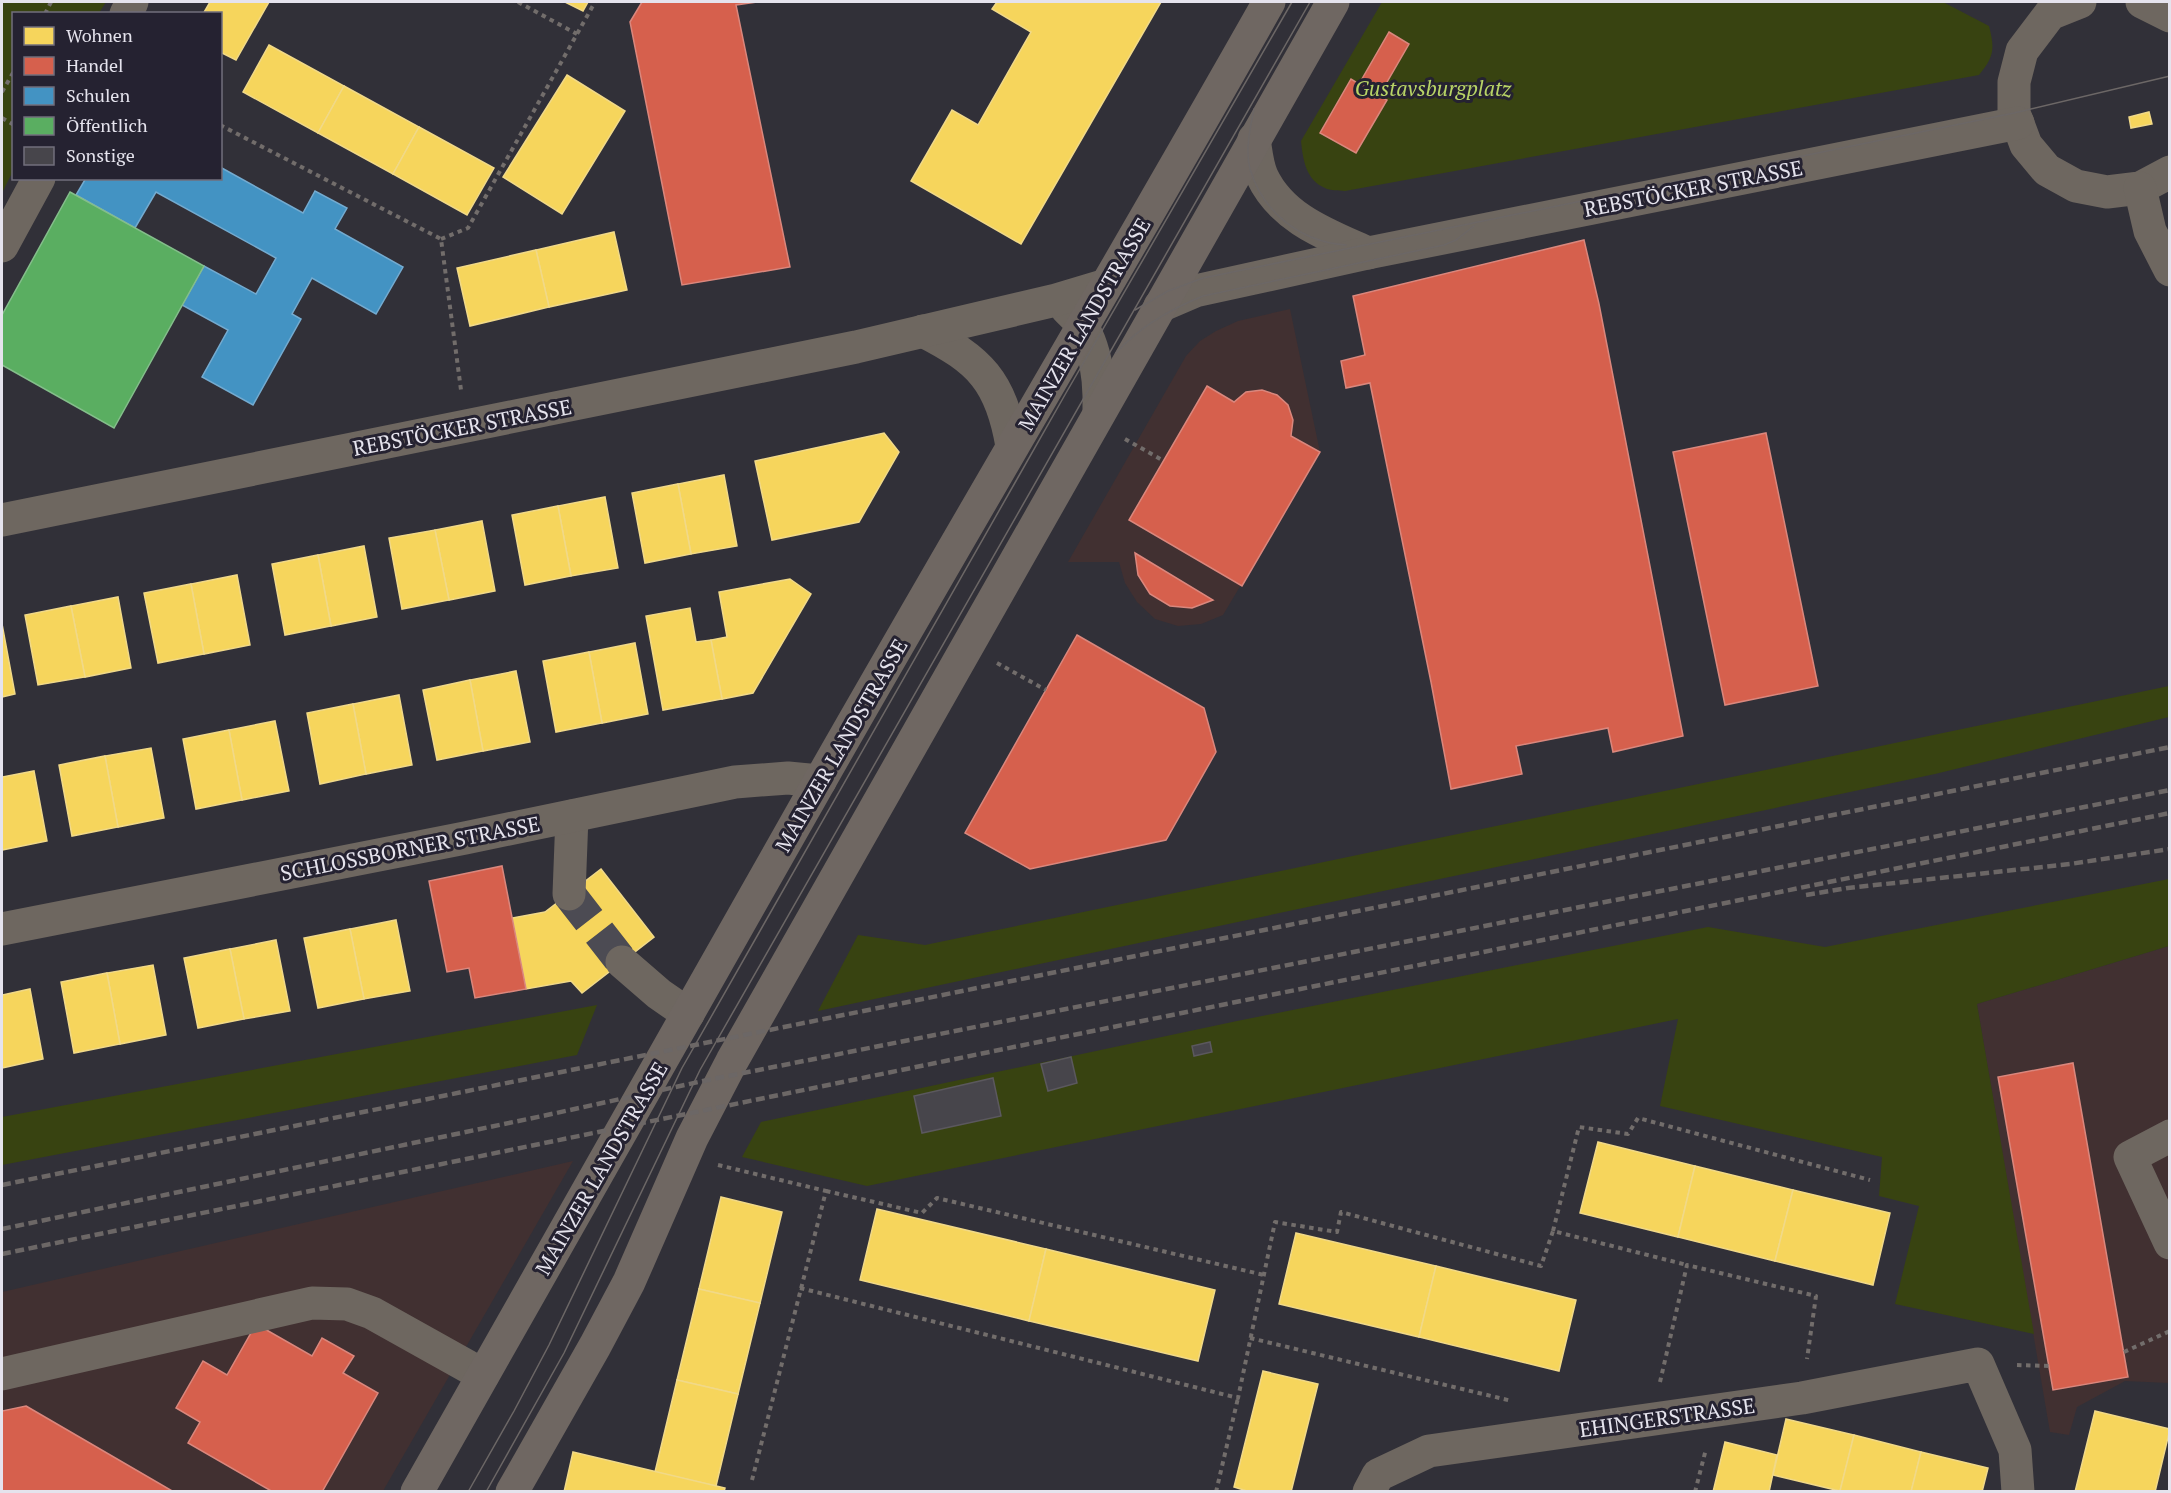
<svg xmlns="http://www.w3.org/2000/svg" width="2171" height="1493" viewBox="0 0 2171 1493" font-family="'PT Serif',serif">
  <rect width="100%" height="100%" fill="#313038"/>
  <!-- commercial -->
  <g fill="#413031">
    <path d="M1290 309 1320 452 1223 615 1201 624 1178 626 1155 619 1137 602 1125 583 1119 562H1068L1186 356 1200 341 1216 331 1238 321Z"/>
    <path d="M2169 946V1383L2125 1381 2077 1407 2069 1435 2050 1432 1977 1004Z"/>
    <path d="M573 1161 383 1491H2V1292Z"/>
  </g>
  <!-- green -->
  <g fill="#384311">
    <path d="M4 2H106L99 13 14 14 13 171 2 193V6Z"/>
    <path d="M1382 2H1943L1989 26C1995 49 1994 57 1979 75L1345 191C1339 190 1330 191 1325 188 1306 180 1303 160 1301 141Z"/>
    <path d="M2169 686V717L1935 774 818 1011 858 935 925 945Z"/>
    <path d="M2169 879V946L1977 1004 2034 1334 1895 1304 1919 1206 1879 1196 1882 1157 1660 1106 1678 1019 867 1186 742 1157 761 1122 1237 1021 1708 927 1825 947Z"/>
    <path d="M597 1005 577 1055 2 1165V1117Z"/>
  </g>
  <!-- homes -->
  <g fill="#f6d55c" stroke="#f1d988" stroke-width="1.5">
    <path d="M210 2H269L236 60 220 52V14H203Z"/>
    <path d="M565 2H588L583 11Z"/>
    <path d="M997 2H1161L1021 244 911 181 952 110 978 125 1031 32 992 9Z"/>
    <path d="M269 45 344 86 318 133 243 92Z"/>
    <path d="M567 75 625 111 562 214 503 177Z"/>
    <path d="M344 86 419 127 393 174 318 133Z"/>
    <path d="M2149 112 2152 124 2131 128 2129 117Z"/>
    <path d="M419 127 494 168 467 215 393 174Z"/>
    <path d="M614 232 627 290 549 307 536 250Z"/>
    <path d="M536 250 549 307 470 326 457 268Z"/>
    <path d="M884 433 899 452 859 522 772 540 755 461Z"/>
    <path d="M724 475 737 546 691 554 678 484Z"/>
    <path d="M678 484 691 554 645 563 632 493Z"/>
    <path d="M605 497 618 568 571 576 558 506Z"/>
    <path d="M558 506 571 576 525 585 512 515Z"/>
    <path d="M482 521 495 591 449 600 435 530Z"/>
    <path d="M435 530 449 600 402 609 389 538Z"/>
    <path d="M364 546 377 617 331 626 318 555Z"/>
    <path d="M318 555 331 626 285 635 272 564Z"/>
    <path d="M237 575 250 645 204 654 191 584Z"/>
    <path d="M790 579 811 594 753 693 722 699 711 640 727 637 719 592Z"/>
    <path d="M191 584 204 654 158 663 144 593Z"/>
    <path d="M118 597 131 668 85 677 71 606Z"/>
    <path d="M71 606 85 677 38 685 25 615Z"/>
    <path d="M690 608 696 642 711 640 722 699 663 710 646 616Z"/>
    <path d="M2 624 15 694 2 697Z"/>
    <path d="M635 643 648 714 602 723 589 652Z"/>
    <path d="M589 652 602 723 556 732 543 661Z"/>
    <path d="M516 671 530 742 483 751 470 680Z"/>
    <path d="M470 680 483 751 437 760 423 690Z"/>
    <path d="M399 695 412 765 366 774 353 704Z"/>
    <path d="M353 704 366 774 320 784 307 713Z"/>
    <path d="M275 721 289 791 242 800 229 730Z"/>
    <path d="M229 730 242 800 196 809 183 739Z"/>
    <path d="M151 748 164 818 118 827 105 756Z"/>
    <path d="M105 756 118 827 72 836 59 765Z"/>
    <path d="M34 771 47 841 2 850V777Z"/>
    <path d="M601 869 654 937 582 993 571 981 526 989 512 918 545 912Z"/>
    <path d="M396 920 410 991 364 999 350 929Z"/>
    <path d="M350 929 364 999 318 1008 304 938Z"/>
    <path d="M276 940 290 1011 244 1019 230 949Z"/>
    <path d="M230 949 244 1019 198 1028 184 958Z"/>
    <path d="M153 965 166 1035 120 1044 107 973Z"/>
    <path d="M107 973 120 1044 74 1053 61 982Z"/>
    <path d="M30 989 43 1059 2 1068V995Z"/>
    <path d="M1598 1142 1695 1166 1678 1237 1580 1213Z"/>
    <path d="M1695 1166 1793 1190 1775 1261 1678 1237Z"/>
    <path d="M1793 1190 1890 1213 1873 1285 1775 1261Z"/>
    <path d="M721 1197 782 1212 760 1303 699 1289Z"/>
    <path d="M877 1209 1046 1249 1029 1321 860 1280Z"/>
    <path d="M1296 1233 1436 1266 1419 1337 1279 1304Z"/>
    <path d="M1046 1249 1215 1290 1198 1361 1029 1321Z"/>
    <path d="M1436 1266 1576 1300 1559 1371 1419 1337Z"/>
    <path d="M699 1289 760 1303 738 1394 677 1380Z"/>
    <path d="M1263 1371 1318 1384 1291 1492H1250L1234 1487Z"/>
    <path d="M677 1380 738 1394 716 1486 655 1472Z"/>
    <path d="M2095 1411 2170 1429 2155 1492H2075Z"/>
    <path d="M1786 1419 1854 1435 1840 1491 1773 1475Z"/>
    <path d="M1854 1435 1921 1452 1911 1492 1840 1491Z"/>
    <path d="M1725 1442 1777 1455 1769 1492H1713Z"/>
    <path d="M573 1452 725 1488 724 1492H564Z"/>
    <path d="M1921 1452 1988 1468 1982 1492H1911Z"/>
  </g>
  <!-- shops -->
  <g fill="#d6604d" stroke="#da877d" stroke-width="1.5">
    <path d="M642 2H757L736 5 790 267 682 285 630 22Z"/>
    <path d="M1389 32 1409 44 1379 96 1387 100 1356 153 1320 133 1351 79 1359 84Z"/>
    <path d="M1584 240 1599 304 1683 736 1613 752 1608 728 1516 746 1522 774 1451 789 1431 682 1370 383 1346 388 1341 361 1365 355 1353 296Z"/>
    <path d="M1207 386 1234 402 1246 392 1262 390 1277 395 1288 405 1293 420 1291 436 1320 452 1242 586 1129 520Z"/>
    <path d="M1766 433 1818 686 1725 705 1673 452Z"/>
    <path d="M1135 553 1213 600 1192 608 1170 606 1150 594 1138 575Z"/>
    <path d="M1077 635 1204 708 1216 752 1166 840 1030 869 965 833Z"/>
    <path d="M502 866 526 989 475 998 469 968 447 972 429 881Z"/>
    <path d="M2073 1063 2128 1377 2053 1390 1998 1077Z"/>
    <path d="M256 1324 312 1356 322 1338 354 1356 343 1373 378 1393 322 1492H273L188 1443 200 1422 176 1408 203 1361 227 1375Z"/>
    <path d="M26 1406 174 1492H2V1411Z"/>
  </g>
  <!-- schools -->
  <path fill="#4393c3" stroke="#74abd0" stroke-width="1.5" d="M220 167 303 213 315 191 347 208 335 229 403 267 376 314 312 278 292 314 301 319 253 405 202 377 228 330 182 305 204 266 256 294 276 258 156 192 135 228 76 195 86 178H220Z"/>
  <!-- public -->
  <path fill="#5aae61" stroke="#84be8b" stroke-width="1.5" d="M70 192 204 266 114 428 2 365V315Z"/>
  <!-- building -->
  <g fill="#47454b" stroke="#5b585e" stroke-width="1.5">
    <path d="M1210 1042 1212 1052 1194 1056 1192 1046Z"/>
    <path d="M1071 1057 1077 1083 1048 1091 1041 1064Z"/>
    <path d="M993 1078 1001 1116 922 1133 914 1096Z"/>
  </g>
  <g fill="none" stroke-linecap="round" stroke-linejoin="round">
    <!-- minor-tunnel -->
    <path stroke="#4c4b53" stroke-width="33" stroke-dasharray="33 16" stroke-linecap="butt" d="M569 894 622 962"/>
    <!-- path -->
    <g stroke="#726d6b" stroke-width="4" stroke-dasharray="4.5 4.5" stroke-linecap="butt">
      <path d="M518 2 577 34"/>
      <path d="M45 14 51 2"/>
      <path d="M2 92 14 71"/>
      <path d="M2 118 14 125"/>
      <path d="M220 125 441 239 461 390"/>
      <path d="M441 239 468 228 595 2"/>
      <path d="M1125 439 1164 461"/>
      <path d="M997 663 1046 690"/>
      <path d="M718 1165 826 1191 751 1484"/>
      <path d="M826 1191 922 1213 937 1198 1264 1275"/>
      <path d="M1553 1231 1579 1127 1628 1134 1638 1118 1870 1180"/>
      <path d="M800 1288 1238 1398 1275 1222 1337 1232 1341 1212 1541 1266 1553 1231 1687 1265"/>
      <path d="M1250 1338 1512 1401"/>
      <path d="M2124 1352 2170 1331"/>
      <path d="M2017 1365 2049 1366"/>
      <path d="M1660 1382 1687 1265 1816 1296 1807 1359"/>
      <path d="M1216 1492 1238 1398"/>
      <path d="M1695 1492 1706 1449"/>
    </g>
    <!-- minor -->
    <g stroke="#6e6760" stroke-width="33">
      <path d="M2080 2 2050 14 2022 51 2014 82V113L2026 145 2047 170 2076 186 2107 192 2140 188 2170 172"/>
      <path d="M2142 2 2170 16"/>
      <path d="M126 14 132 2"/>
      <path d="M1254 139C1256 151 1257 165 1262 176 1282 219 1328 235 1368 253"/>
      <path d="M2140 188 2150 231 2170 270"/>
      <path d="M2 246 39 178"/>
      <path d="M1160 306 1195 291 1368 253 2018 123"/>
      <path d="M1067 309C1096 333 1100 378 1099 413"/>
      <path d="M923 331C980 360 1001 381 1012 446"/>
      <path d="M2 520 856 347 1056 300 1106 285"/>
      <path d="M569 894 572 816"/>
      <path d="M2 929 465 838 735 782 788 778 820 781"/>
      <path d="M622 962 659 994 688 1014"/>
      <path d="M2170 1136 2130 1157 2170 1243"/>
      <path d="M2 1374 312 1303 347 1304 372 1313 483 1375"/>
      <path d="M1369 1492 1378 1475 1429 1451 1802 1398 1978 1364 2015 1450 2018 1492"/>
    </g>
    <!-- major -->
    <g stroke="#6f6762" stroke-width="33">
      <path d="M417 1492C552 1254 686 1016 821 779 969 519 1122 262 1269 2"/>
      <path d="M512 1492 595 1346 629 1282 692 1138 732 1061 1333 2"/>
    </g>
    <!-- tram -->
    <g stroke="#6c6766" stroke-width="1.5">
      <path d="M1254 109C1250 128 1245 151 1250 169 1263 213 1301 242 1346 245"/>
      <path d="M1135 310 1168 291 1203 278 2014 113 2170 76"/>
      <path d="M1116 353C1139 327 1171 309 1203 296L1444 245 1456 240 1474 226"/>
      <path d="M468 1492 514 1411 549 1345 682 1068 1066 393 1292 2"/>
      <path d="M486 1492 564 1353 700 1070 1310 2"/>
    </g>
    <!-- rail -->
    <g stroke="#6c6766" stroke-width="4.5" stroke-dasharray="9 4.5" stroke-linecap="butt">
      <path d="M1806 895 1848 888 2070 864 2170 849"/>
      <path d="M2 1185 2170 747"/>
      <path d="M2 1229 547 1115 703 1081 2170 790"/>
      <path d="M2 1254 1004 1049 2170 813"/>
    </g>
  </g>
  <g text-anchor="middle" dominant-baseline="central" stroke-width="6" stroke-linejoin="round" paint-order="stroke">
    <!-- park labels -->
    <g font-size="21" font-style="italic" fill="#b8d466" stroke="#252231">
      <text x="1433" y="88">Gustavsburgplatz</text>
    </g>
    <!-- street labels -->
    <g font-size="21" fill="#e5e3ed" stroke="#252231">
      <text transform="translate(1693 188) rotate(-11)">REBSTÖCKER STRASSE</text>
      <text transform="translate(1084 324) rotate(-60)">MAINZER LANDSTRASSE</text>
      <text transform="translate(462 427) rotate(-11)">REBSTÖCKER STRASSE</text>
      <text transform="translate(841 745) rotate(-60)">MAINZER LANDSTRASSE</text>
      <text transform="translate(410 848) rotate(-11)">SCHLOSSBORNER STRASSE</text>
      <text transform="translate(601 1168) rotate(-60)">MAINZER LANDSTRASSE</text>
      <text transform="translate(1667 1417) rotate(-8)">EHINGERSTRASSE</text>
    </g>
  </g>
  <!-- border -->
  <rect width="2171" height="1493" fill="none" stroke="#e5e3ed" stroke-width="6"/>
  <!-- legend -->
  <rect x="12" y="12" width="210" height="168" fill="#252231" stroke="#726f7c" stroke-width="1.5"/>
  <rect x="24" y="27" width="30" height="18" fill="#f6d55c" stroke="#726f7c" stroke-width="1.5"/>
  <text x="66" y="42" font-size="18" fill="#e5e3ed">Wohnen</text>
  <rect x="24" y="57" width="30" height="18" fill="#d6604d" stroke="#726f7c" stroke-width="1.5"/>
  <text x="66" y="72" font-size="18" fill="#e5e3ed">Handel</text>
  <rect x="24" y="87" width="30" height="18" fill="#4393c3" stroke="#726f7c" stroke-width="1.5"/>
  <text x="66" y="102" font-size="18" fill="#e5e3ed">Schulen</text>
  <rect x="24" y="117" width="30" height="18" fill="#5aae61" stroke="#726f7c" stroke-width="1.5"/>
  <text x="66" y="132" font-size="18" fill="#e5e3ed">Öffentlich</text>
  <rect x="24" y="147" width="30" height="18" fill="#47454b" stroke="#726f7c" stroke-width="1.5"/>
  <text x="66" y="162" font-size="18" fill="#e5e3ed">Sonstige</text>
</svg>
